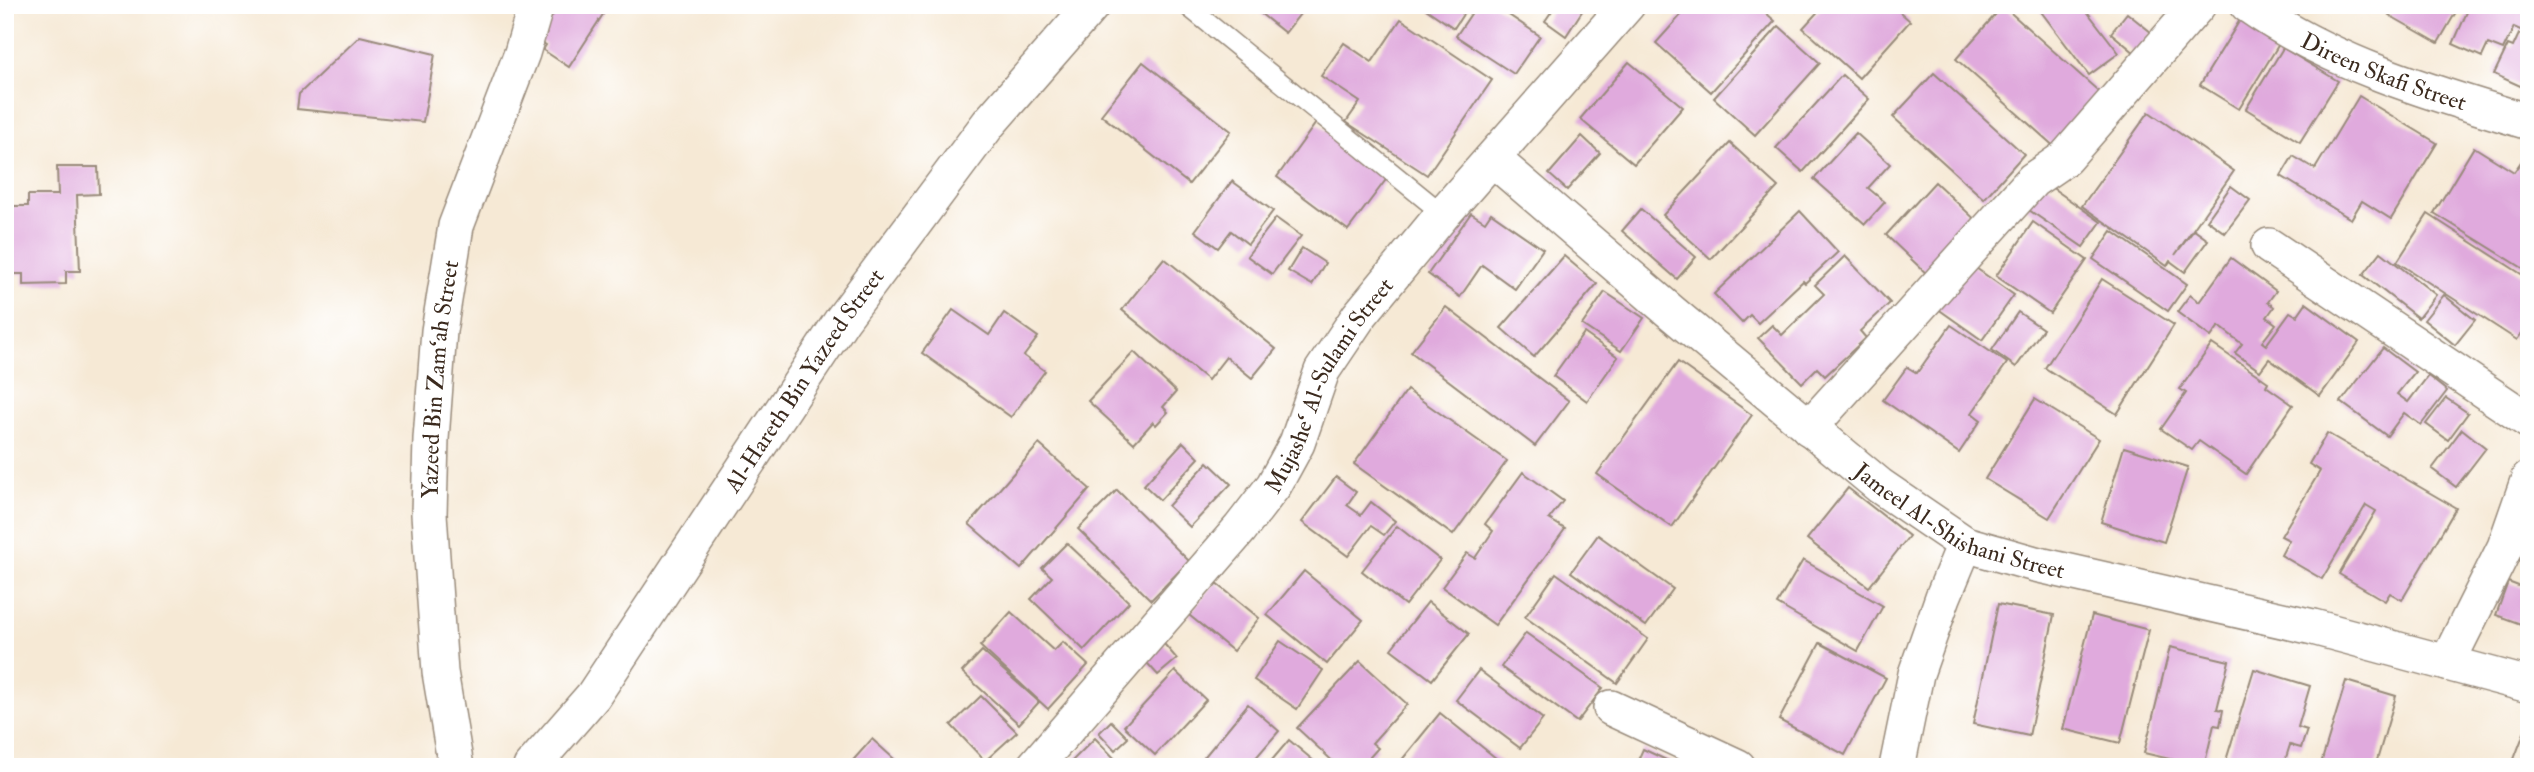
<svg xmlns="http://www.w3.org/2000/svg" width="2534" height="772" viewBox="0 0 2534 772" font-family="'IM FELL Double Pica',serif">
  <rect width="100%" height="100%" fill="#fff"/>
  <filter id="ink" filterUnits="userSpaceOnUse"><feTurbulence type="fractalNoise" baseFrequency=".0143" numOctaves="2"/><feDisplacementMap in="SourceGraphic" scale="14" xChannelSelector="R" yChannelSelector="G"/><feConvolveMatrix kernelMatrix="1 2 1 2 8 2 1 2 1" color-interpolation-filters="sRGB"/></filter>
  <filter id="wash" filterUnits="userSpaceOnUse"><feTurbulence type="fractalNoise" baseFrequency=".00686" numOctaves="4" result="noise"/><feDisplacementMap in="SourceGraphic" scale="28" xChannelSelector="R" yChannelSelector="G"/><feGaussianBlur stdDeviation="1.57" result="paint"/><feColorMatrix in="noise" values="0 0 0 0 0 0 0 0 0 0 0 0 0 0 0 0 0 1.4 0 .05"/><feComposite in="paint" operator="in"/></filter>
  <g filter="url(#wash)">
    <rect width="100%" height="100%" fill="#f6e9d5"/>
    <g id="blocks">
      <!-- building -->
      <g fill="#e0aadd">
        <path d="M550 5H609L569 67 543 50 546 45 537 39 555 12 549 7Z"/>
        <path d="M1250 5H1307L1285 33Z"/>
        <path d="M1420 5H1469L1454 28Z"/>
        <path d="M1477 5H1494L1540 36 1514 74 1456 36Z"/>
        <path d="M1556 5H1586L1566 36 1545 21Z"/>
        <path d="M1690 5H1757L1775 21 1711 92 1656 43Z"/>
        <path d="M1824 5H1892L1910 21 1859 78 1803 28Z"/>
        <path d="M2036 5H2082L2119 53 2089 75Z"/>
        <path d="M2395 5H2460L2438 43 2389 15Z"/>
        <path d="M2470 5H2529V34L2514 27 2503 50 2488 44 2482 57 2453 44Z"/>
        <path d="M2003 6 2105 97 2057 149 1956 59Z"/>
        <path d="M2127 13 2152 33 2135 53 2111 33Z"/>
        <path d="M1401 19 1492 80 1427 175 1346 122 1360 102 1321 76 1344 43 1372 62Z"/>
        <path d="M2240 20 2279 44 2239 109 2200 85Z"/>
        <path d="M1779 26 1820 63 1755 135 1714 98Z"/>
        <path d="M2519 34 2529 38V90L2494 74 2508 45 2513 47Z"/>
        <path d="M360 36 435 54 423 122 297 109 299 94Z"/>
        <path d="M2283 48 2338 81 2300 142 2246 109Z"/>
        <path d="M1143 62 1231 131 1189 184 1101 115Z"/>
        <path d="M1629 62 1683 107 1634 164 1580 119Z"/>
        <path d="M1934 73 2024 154 1984 199 1893 117Z"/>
        <path d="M1842 75 1869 99 1803 172 1776 148Z"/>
        <path d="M2359 96 2437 143 2391 219 2362 201 2351 219 2281 176 2293 156 2315 169Z"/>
        <path d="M2149 112 2234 171 2175 255 2194 230 2208 240 2185 272 2170 261 2167 266 2082 206Z"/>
        <path d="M1316 123 1388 177 1348 230 1277 177Z"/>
        <path d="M1856 133 1890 164 1868 188 1885 202 1865 224 1814 179Z"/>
        <path d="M1582 136 1600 153 1567 190 1549 174Z"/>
        <path d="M1730 143 1778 187 1711 259 1663 215Z"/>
        <path d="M2474 147 2514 172 2525 156 2529 158V272L2434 213Z"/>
        <path d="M57 167H98L99 194 77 195 80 271H66V284L23 285V274H5V206H28V195H58Z"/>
        <path d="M1232 181 1273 211 1248 244 1231 231 1218 248 1195 231Z"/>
        <path d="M1935 182 1981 225 1931 278 1886 235Z"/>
        <path d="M2044 182 2101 222 2083 247 2026 208Z"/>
        <path d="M2231 186 2250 200 2225 233 2207 220Z"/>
        <path d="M1641 209 1696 257 1677 279 1622 231Z"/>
        <path d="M1800 211 1838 252 1805 283 1803 281 1758 323 1750 315 1742 323 1714 294Z"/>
        <path d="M1471 213 1485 222 1491 213 1543 249 1515 289 1482 265 1460 297 1428 274Z"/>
        <path d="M2428 214 2529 279V323L2517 340 2397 262Z"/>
        <path d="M1276 218 1301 236 1272 274 1247 256Z"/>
        <path d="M2033 222 2087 260 2050 313 1996 276Z"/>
        <path d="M2112 231 2187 284 2168 311 2093 259Z"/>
        <path d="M1302 248 1325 263 1312 285 1288 271Z"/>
        <path d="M2381 252 2436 295 2418 318 2363 275Z"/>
        <path d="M1564 256 1597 284 1534 357 1501 328Z"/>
        <path d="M1845 256 1890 303 1860 331 1866 338 1825 376 1817 368 1802 383 1758 338 1772 325 1782 335 1824 294 1815 285Z"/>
        <path d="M1164 258 1276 349 1252 378 1226 357 1208 380 1122 310Z"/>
        <path d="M2231 258 2276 291 2268 302 2274 307 2267 317 2276 324 2262 342 2266 345 2290 312 2297 316 2306 303 2359 342 2320 396 2269 359 2260 371 2235 353 2242 344 2219 326 2211 337 2177 312 2190 295 2199 302Z"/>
        <path d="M1966 261 2014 295 1982 340 1934 306Z"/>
        <path d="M2102 279 2174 325 2117 414 2045 368Z"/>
        <path d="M1605 292 1644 318 1621 351 1582 325Z"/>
        <path d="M2444 295 2475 320 2455 345 2424 320Z"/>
        <path d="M1446 307 1569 401 1535 446 1411 352Z"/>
        <path d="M953 310 989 335 1004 313 1038 337 1024 356 1045 371 1011 417 922 353Z"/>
        <path d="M2018 312 2043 329 2016 367 1992 350Z"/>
        <path d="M1951 325 2007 363 1972 413 1981 420 1959 453 1883 400 1907 367 1917 373Z"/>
        <path d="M1584 333 1618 357 1587 401 1553 376Z"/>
        <path d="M2212 344 2268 382 2266 386 2293 405 2246 474 2199 441 2192 450 2161 429 2186 393 2180 389Z"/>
        <path d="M2383 348 2415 372 2397 394 2408 402 2428 376 2447 391 2421 425 2404 413 2387 436 2341 402Z"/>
        <path d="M1134 352 1176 392 1163 407 1168 412 1156 425 1153 422 1134 443 1088 401Z"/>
        <path d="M1678 362 1752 415 1672 527 1597 474Z"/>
        <path d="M1407 390 1507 461 1453 535 1354 464Z"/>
        <path d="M5 393H9L11 434H5Z"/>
        <path d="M2446 398 2468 413 2448 440 2426 424Z"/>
        <path d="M2035 399 2099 439 2049 518 1985 479Z"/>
        <path d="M2462 429 2486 448 2456 487 2432 469Z"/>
        <path d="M2327 433 2456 508 2402 600 2390 593 2385 601 2339 574 2376 511 2366 505 2322 579 2281 555 2289 540 2281 536 2320 471 2309 464Z"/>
        <path d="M1183 442 1199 458 1160 500 1144 485Z"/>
        <path d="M1039 444 1090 489 1021 569 969 524Z"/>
        <path d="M2124 447 2188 467 2164 542 2101 522Z"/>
        <path d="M1208 462 1231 484 1190 527 1168 506Z"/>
        <path d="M1523 472 1563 501 1549 519 1565 529 1495 625 1442 587 1467 553 1475 558 1493 531 1485 524Z"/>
        <path d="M1336 477 1356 492 1347 505 1361 515 1371 502 1395 521 1384 535 1371 526 1348 556 1302 522Z"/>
        <path d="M1848 488 1909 536 1869 587 1807 539Z"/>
        <path d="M1117 490 1189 561 1151 600 1078 529Z"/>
        <path d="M1397 526 1440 560 1405 605 1362 571Z"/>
        <path d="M1598 535 1673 589 1646 626 1571 572Z"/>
        <path d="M1067 543 1129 602 1084 650 1031 599 1052 577 1042 568Z"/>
        <path d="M1803 560 1883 606 1858 651 1777 604Z"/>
        <path d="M1304 571 1363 620 1327 664 1267 615Z"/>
        <path d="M1556 573 1648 639 1617 683 1525 617Z"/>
        <path d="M1215 582 1259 618 1233 651 1189 615Z"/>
        <path d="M2508 582 2529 590V627L2496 615Z"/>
        <path d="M1428 602 1469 634 1432 680 1391 649Z"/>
        <path d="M1998 604 2054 615 2029 736 1973 724Z"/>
        <path d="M1011 612 1054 651 1063 642 1088 665 1048 709 980 646Z"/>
        <path d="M2092 615 2149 630 2120 743 2063 729Z"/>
        <path d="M1526 633 1603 688 1577 722 1501 667Z"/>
        <path d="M1159 638 1177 659 1158 675 1140 655Z"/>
        <path d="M1280 641 1323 670 1297 709 1254 680Z"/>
        <path d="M1820 643 1886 678 1845 755 1779 720Z"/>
        <path d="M2170 647 2229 661 2217 709 2223 710 2220 726 2214 725 2204 767 2144 753Z"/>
        <path d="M982 651 1039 702 1019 724 962 672Z"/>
        <path d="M1360 661 1407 704 1372 743 1378 748 1361 767H1339L1297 728Z"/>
        <path d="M2254 669 2310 686 2298 727 2307 730 2301 748 2290 745 2283 767H2224Z"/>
        <path d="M1479 670 1543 719 1520 748 1456 700Z"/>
        <path d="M1175 671 1206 700 1155 755 1124 726Z"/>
        <path d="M2346 681 2396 696 2375 767H2320Z"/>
        <path d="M981 696 1017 732 985 761 951 725Z"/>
        <path d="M1248 704 1279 731 1248 767H1196Z"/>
        <path d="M1440 713 1507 767H1396Z"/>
        <path d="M1111 721 1128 738 1115 750 1099 733Z"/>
        <path d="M2526 728 2529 730V767H2511Z"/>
        <path d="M1095 738 1117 761 1110 767H1078L1072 761Z"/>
        <path d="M872 739 903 767H847Z"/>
        <path d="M1289 740 1321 767H1266Z"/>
        <path d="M1643 749 1681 767H1635Z"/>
      </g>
    </g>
  </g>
  <g filter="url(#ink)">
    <use href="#blocks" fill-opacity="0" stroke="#988a7a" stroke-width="2"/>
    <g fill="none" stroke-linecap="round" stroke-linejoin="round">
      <defs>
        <path id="lane" d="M1186 5 1443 214"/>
        <g id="street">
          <path id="s1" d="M2248 5C2332 64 2431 93 2529 122"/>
          <path id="s2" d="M1493 159 1671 312 1880 486 1965 544 2035 564 2313 627 2529 685"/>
          <path d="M2269 246 2529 421"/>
          <path d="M1809 428 2033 180 2065 158 2198 5"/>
          <path d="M2447 663 2505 547 2529 478"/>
          <path d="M1611 708 1738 767"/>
          <path id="s3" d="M456 767 440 672 429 514 431 439 439 331 456 226 522 53 536 5"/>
          <path id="s4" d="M531 767 593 696 842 320 989 123 1092 5"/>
          <path id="s5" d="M1034 767 1240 529 1274 485 1297 443 1322 371 1359 316 1443 214 1627 5"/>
          <path d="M1897 767 1916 674 1943 597 1965 544"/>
        </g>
      </defs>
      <!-- lane casing -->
      <use href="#lane" stroke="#988a7a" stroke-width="21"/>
      <!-- street casing -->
      <use href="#street" stroke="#988a7a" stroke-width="38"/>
      <!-- lane -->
      <use href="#lane" stroke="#fff" stroke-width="18"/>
      <!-- street -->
      <use href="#street" stroke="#fff" stroke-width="35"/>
    </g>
  </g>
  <g text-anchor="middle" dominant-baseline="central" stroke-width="6" stroke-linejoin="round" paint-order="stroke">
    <!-- street labels -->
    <g font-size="23" fill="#3b2a1e" stroke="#fff">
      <text stroke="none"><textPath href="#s1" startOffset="152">Direen Skafi Street</textPath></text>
      <text stroke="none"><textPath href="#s3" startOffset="390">Yazeed Bin Zam‘ah Street</textPath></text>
      <text stroke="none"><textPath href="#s4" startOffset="474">Al-Hareth Bin Yazeed Street</textPath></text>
      <text stroke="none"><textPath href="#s5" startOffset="485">Mujashe‘ Al-Sulami Street</textPath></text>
      <text stroke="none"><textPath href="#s2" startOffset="595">Jameel Al-Shishani Street</textPath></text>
    </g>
  </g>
  <!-- margin -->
  <rect width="2534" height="772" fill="none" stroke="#fff" stroke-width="28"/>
</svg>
